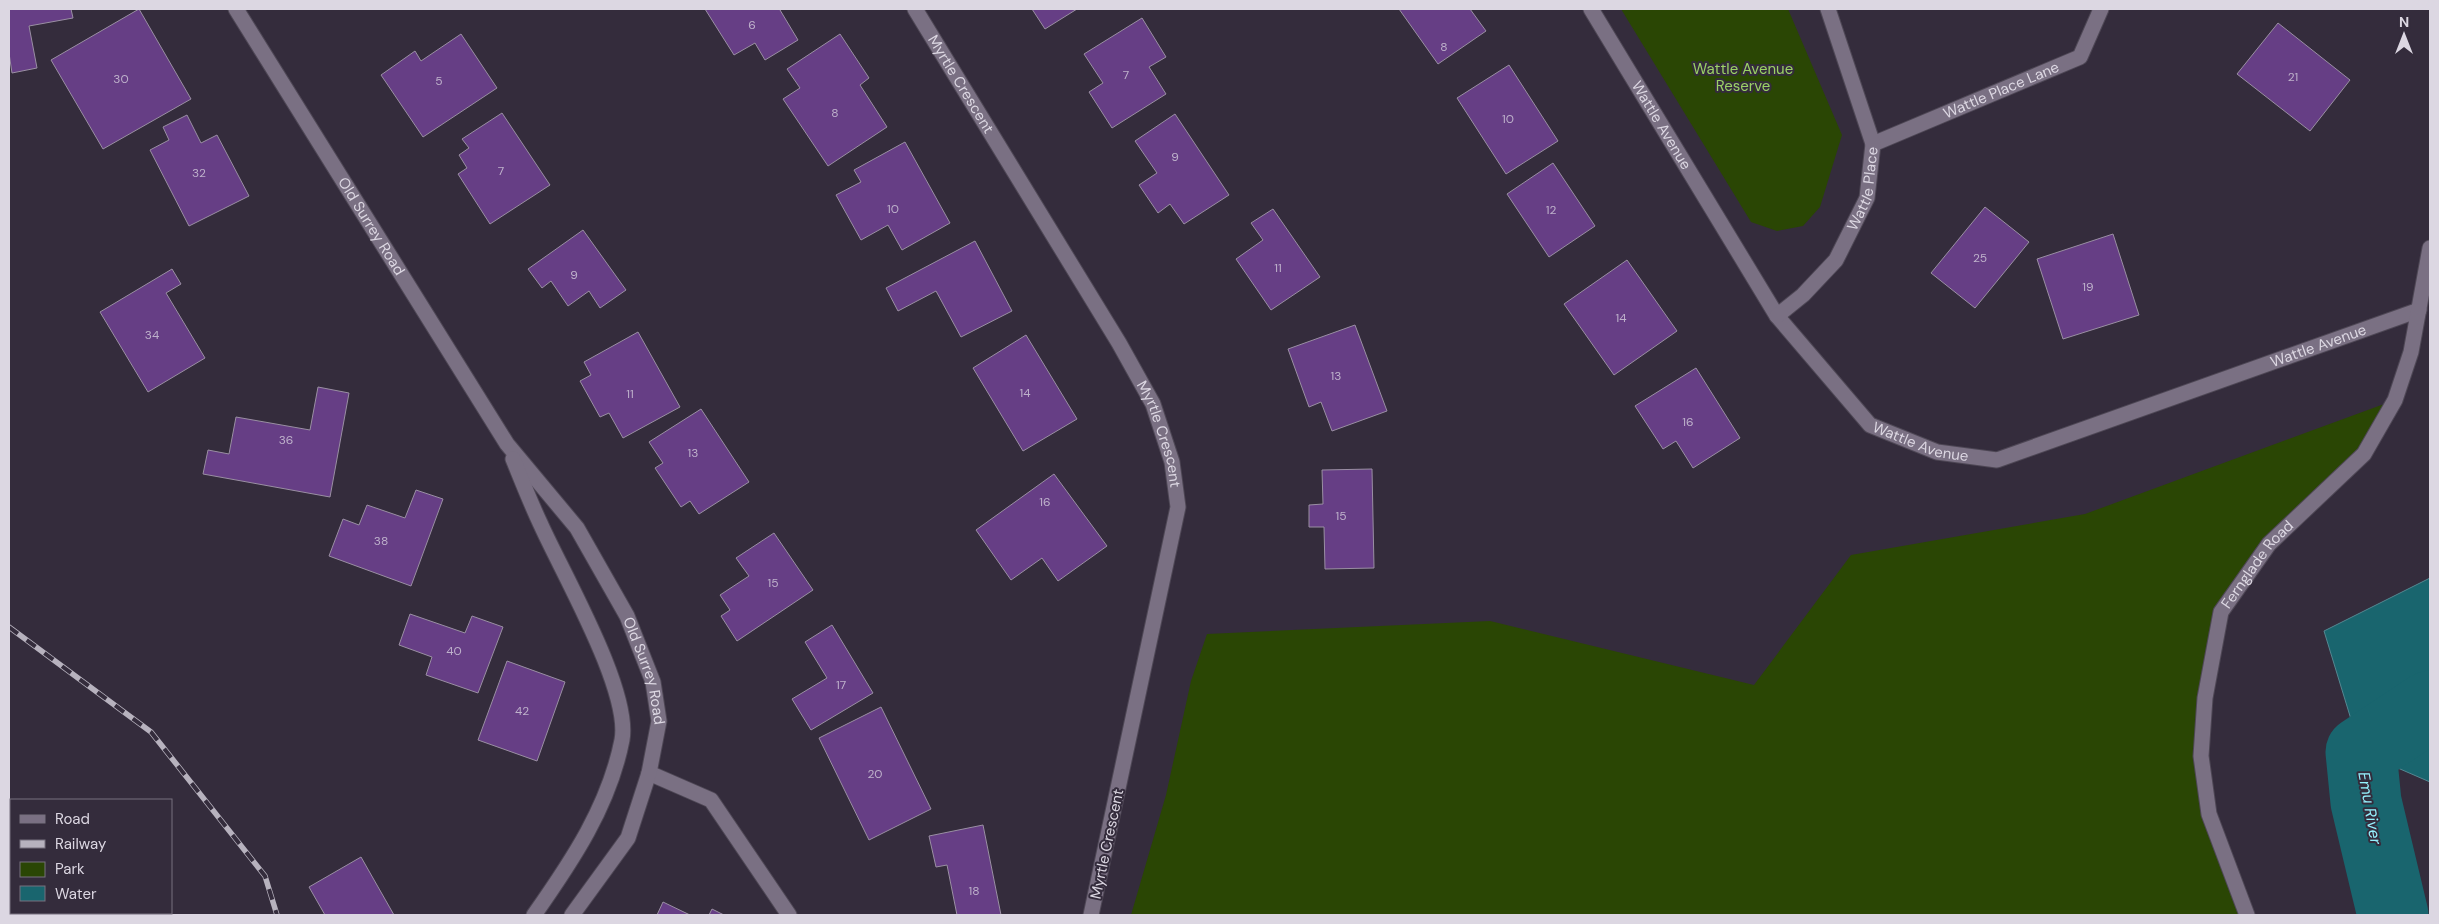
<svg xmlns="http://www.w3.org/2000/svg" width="2439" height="924" viewBox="0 0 2439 924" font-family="'DM Sans',sans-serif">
  <rect width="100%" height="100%" fill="#342c3c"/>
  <!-- green -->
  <g fill="#2a4604">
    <path d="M1621 9H1788L1842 135 1820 207 1803 226 1777 231 1751 222Z"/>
    <path d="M2395 400 2364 454 2269 544 2221 612 2205 698 2209 814 2247 915H1131L1166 795 1191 681 1207 634 1490 621 1754 685 1851 555 2085 514Z"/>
  </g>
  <!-- water -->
  <path fill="#19656e" stroke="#548791" d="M2430 578V782L2361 752 2324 631Z"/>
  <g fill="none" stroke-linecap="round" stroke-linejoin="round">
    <!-- river -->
    <path stroke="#19656e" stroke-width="71" d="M2393 915 2366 802 2361 752 2430 706"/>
  </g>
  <!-- building -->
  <g fill="#663e85" stroke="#9a8fa3">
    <path d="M9 9H71L73 18 29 26 37 68 12 73 9 53Z"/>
    <path d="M139 9 191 99 103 149 51 60Z"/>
    <path d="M705 9H783L780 10 798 40 765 60 755 43 734 55Z"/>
    <path d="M1032 9H1077L1045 29Z"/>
    <path d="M1399 9H1470L1486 31 1438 64Z"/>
    <path d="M1142 18 1166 57 1149 67 1166 94 1112 128 1089 92 1103 83 1084 54Z"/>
    <path d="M2278 23 2350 80 2310 131 2237 74Z"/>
    <path d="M461 34 497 88 423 137 381 75 415 51 421 61Z"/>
    <path d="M840 34 869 78 860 85 887 127 828 166 783 99 800 88 787 69Z"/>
    <path d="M1509 65 1558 141 1506 174 1457 98Z"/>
    <path d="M502 113 550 185 490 224 458 174 467 168 459 155 469 148 462 139Z"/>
    <path d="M1175 114 1229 195 1184 224 1170 204 1158 213 1139 185 1157 173 1135 141Z"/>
    <path d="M187 115 201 143 217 135 249 196 189 226 150 150 169 140 163 127Z"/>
    <path d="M905 142 950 223 902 250 888 225 861 240 836 195 861 182 854 170Z"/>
    <path d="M1553 163 1595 226 1549 257 1507 194Z"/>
    <path d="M1985 207 2029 242 1975 308 1931 273Z"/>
    <path d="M1273 209 1320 277 1271 310 1236 259 1263 240 1251 223Z"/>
    <path d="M583 230 626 290 600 308 589 291 568 306 551 281 542 288 528 269Z"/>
    <path d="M2113 234 2139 315 2063 339 2037 259Z"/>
    <path d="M975 241 1012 311 961 337 936 291 898 311 886 288Z"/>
    <path d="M1627 260 1677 331 1614 375 1564 304Z"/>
    <path d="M172 269 181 284 166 293 205 358 148 392 100 312Z"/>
    <path d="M1355 325 1387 411 1332 431 1321 402 1309 407 1288 349Z"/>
    <path d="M638 332 680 407 623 438 609 413 600 417 580 381 591 375 584 362Z"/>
    <path d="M1026 335 1077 419 1023 451 973 368Z"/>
    <path d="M1696 368 1740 438 1693 468 1676 441 1663 449 1635 406Z"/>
    <path d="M318 387 349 393 330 497 203 474 208 450 229 454 236 417 310 430Z"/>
    <path d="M701 409 749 482 699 514 690 501 681 507 655 468 663 463 649 442Z"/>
    <path d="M1372 469 1374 568 1325 569 1324 527H1309V505L1323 504 1322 470Z"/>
    <path d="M1054 474 1107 546 1058 581 1042 558 1011 580 976 530Z"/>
    <path d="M416 490 443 499 411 586 329 556 343 519 359 525 367 505 405 518Z"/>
    <path d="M774 533 813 590 737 641 721 616 730 610 720 595 749 576 736 558Z"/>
    <path d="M410 614 465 633 472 616 503 627 478 693 426 675 432 657 399 645Z"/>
    <path d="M832 625 873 693 811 730 792 699 827 678 805 642Z"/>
    <path d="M507 661 565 682 537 761 478 740Z"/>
    <path d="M881 707 931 809 869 840 819 738Z"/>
    <path d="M983 825 1001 915H957L947 865 936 867 929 836Z"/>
    <path d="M361 857 394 915H325L309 887Z"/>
    <path d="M663 902 690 915H657Z"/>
    <path d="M712 909 724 915H709Z"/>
  </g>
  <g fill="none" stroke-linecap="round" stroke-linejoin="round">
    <defs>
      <g id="minor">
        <path id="s1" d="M915 9 1119 343 1153 404 1172 462 1178 507 1091 915"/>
        <path id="s2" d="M1591 9 1777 316 1870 425 1937 452 1997 460 2419 310"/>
        <path id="s3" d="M1873 144 2080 57 2101 9"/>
        <path id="s4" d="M1777 316 1803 295 1836 260 1867 198 1873 144 1828 9"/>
        <path d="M649 773 711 800 789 915"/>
        <path id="s5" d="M2247 915 2209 814 2201 756 2205 698 2221 612 2269 544 2364 454 2395 400 2411 352 2430 248"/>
      </g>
      <g id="secondary">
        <path id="s6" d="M236 9 507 444 577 528 627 616 653 682 659 721 649 773 628 838 572 915"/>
        <path d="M513 459C522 481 531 504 541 525 563 574 631 691 622 740 609 806 572 861 534 915"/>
      </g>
    </defs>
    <!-- minor casing -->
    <use href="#minor" stroke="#4e4755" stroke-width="17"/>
    <!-- secondary casing -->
    <use href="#secondary" stroke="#4e4755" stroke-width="17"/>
    <!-- minor -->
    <use href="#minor" stroke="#7a7083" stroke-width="15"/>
    <!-- secondary -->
    <use href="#secondary" stroke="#7a7083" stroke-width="15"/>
    <defs>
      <path id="rail" d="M9 627 151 732 265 876 277 915"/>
    </defs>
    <!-- rail casing -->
    <use href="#rail" stroke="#b7b2be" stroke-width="5.5"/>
    <!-- rail -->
    <use href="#rail" stroke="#342c3c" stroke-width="4" stroke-dasharray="11" stroke-linecap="butt"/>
  </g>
  <g text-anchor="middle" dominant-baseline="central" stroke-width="4" stroke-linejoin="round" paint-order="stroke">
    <!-- number labels -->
    <g font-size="12" fill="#beb1cb">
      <text x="752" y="25">6</text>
      <text x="1444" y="47">8</text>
      <text x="1126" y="75">7</text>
      <text x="2293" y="77">21</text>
      <text x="121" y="79">30</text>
      <text x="439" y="81">5</text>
      <text x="835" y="113">8</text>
      <text x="1508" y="119">10</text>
      <text x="1175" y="157">9</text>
      <text x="501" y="171">7</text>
      <text x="199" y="173">32</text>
      <text x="893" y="209">10</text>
      <text x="1551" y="210">12</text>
      <text x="1980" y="258">25</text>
      <text x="1278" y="268">11</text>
      <text x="574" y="275">9</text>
      <text x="2088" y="287">19</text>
      <text x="1621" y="318">14</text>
      <text x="152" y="335">34</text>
      <text x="1336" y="376">13</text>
      <text x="1025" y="393">14</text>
      <text x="630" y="394">11</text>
      <text x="1688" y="422">16</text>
      <text x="286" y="440">36</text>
      <text x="693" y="453">13</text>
      <text x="1045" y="502">16</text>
      <text x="1341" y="516">15</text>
      <text x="381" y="541">38</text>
      <text x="773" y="583">15</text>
      <text x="454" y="651">40</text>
      <text x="841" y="685">17</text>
      <text x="522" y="711">42</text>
      <text x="875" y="774">20</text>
      <text x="974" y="891">18</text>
    </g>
    <!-- park labels -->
    <g font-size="15" fill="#9bd166" stroke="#342c3c">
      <text x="1743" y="69">Wattle Avenue<tspan x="1743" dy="17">Reserve</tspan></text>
    </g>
    <!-- street labels -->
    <g font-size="15" fill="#dcd7e2" stroke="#342c3c">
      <text stroke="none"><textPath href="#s1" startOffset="88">Myrtle Crescent</textPath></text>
      <text stroke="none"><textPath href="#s3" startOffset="139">Wattle Place Lane</textPath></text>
      <text stroke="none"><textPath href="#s2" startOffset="136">Wattle Avenue</textPath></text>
      <text stroke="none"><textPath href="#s4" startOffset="159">Wattle Place</textPath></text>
      <text stroke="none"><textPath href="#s6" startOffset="256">Old Surrey Road</textPath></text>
      <text stroke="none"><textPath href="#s2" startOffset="976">Wattle Avenue</textPath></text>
      <text stroke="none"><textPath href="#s1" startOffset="492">Myrtle Crescent</textPath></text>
      <text stroke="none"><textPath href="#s2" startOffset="556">Wattle Avenue</textPath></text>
      <text stroke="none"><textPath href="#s5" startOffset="372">Fernglade Road</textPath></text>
      <text stroke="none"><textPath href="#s6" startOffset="781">Old Surrey Road</textPath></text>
      <text transform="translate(1107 844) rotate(-78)">Myrtle Crescent</text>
    </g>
    <!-- water labels -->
    <g font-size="16" font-style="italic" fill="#95f2fe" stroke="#342c3c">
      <text transform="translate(2370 808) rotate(80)">Emu River</text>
    </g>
  </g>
  <!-- border -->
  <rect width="2439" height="924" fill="none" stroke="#dcd7e2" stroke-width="20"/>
  <!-- legend -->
  <rect x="10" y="799" width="162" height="115" fill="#342c3c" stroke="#77707e"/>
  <rect x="20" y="815" width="25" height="8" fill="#7a7083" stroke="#77707e"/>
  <text x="55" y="824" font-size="15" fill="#dcd7e2">Road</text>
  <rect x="20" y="840" width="25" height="8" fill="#b7b2be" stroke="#77707e"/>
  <text x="55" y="849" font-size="15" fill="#dcd7e2">Railway</text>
  <rect x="20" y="862" width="25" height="15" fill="#2a4604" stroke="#77707e"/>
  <text x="55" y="874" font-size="15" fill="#dcd7e2">Park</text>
  <rect x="20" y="886" width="25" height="15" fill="#19656e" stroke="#77707e"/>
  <text x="55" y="899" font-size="15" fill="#dcd7e2">Water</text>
  <!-- north arrow -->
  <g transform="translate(2404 35)" stroke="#342c3c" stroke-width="4" paint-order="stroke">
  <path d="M0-4L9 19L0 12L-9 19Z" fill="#dcd7e2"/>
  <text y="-8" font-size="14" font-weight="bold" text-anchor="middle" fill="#dcd7e2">N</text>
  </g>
</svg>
